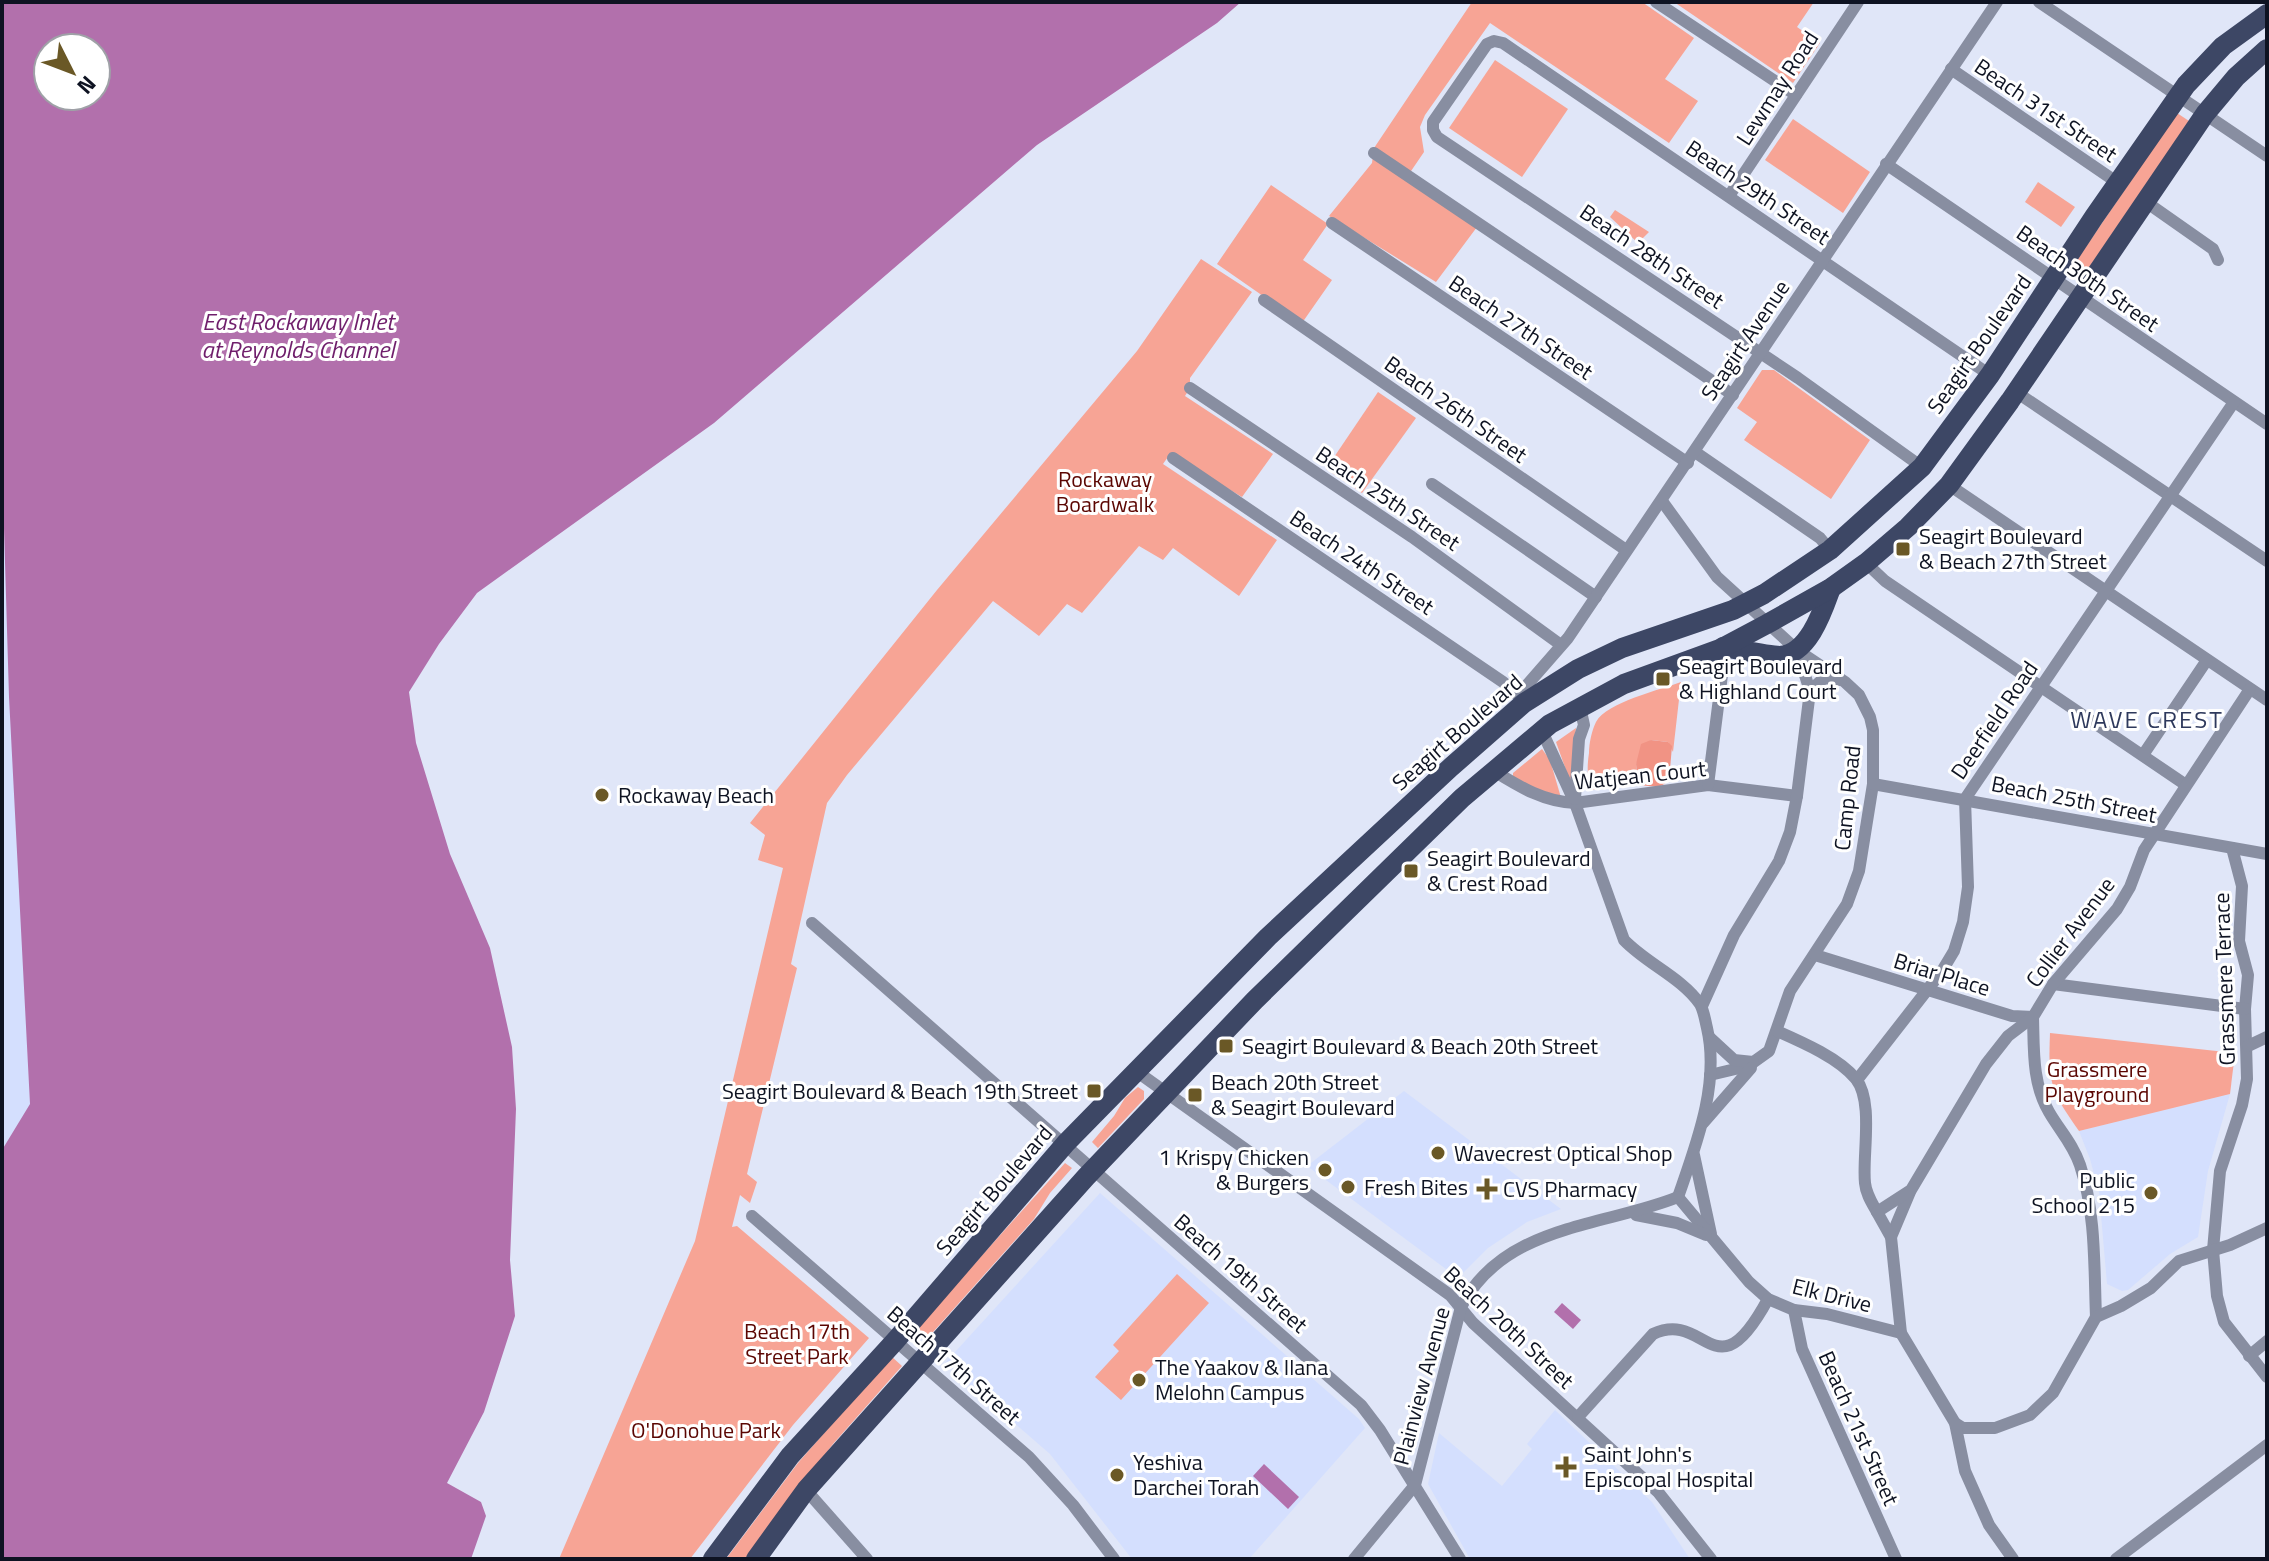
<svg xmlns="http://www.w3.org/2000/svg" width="2269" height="1561" viewBox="0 0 2269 1561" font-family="'Titillium Web',sans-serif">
  <rect width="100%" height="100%" fill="#e0e6f8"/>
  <!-- built -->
  <g fill="#d4dffe">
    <path d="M4 529 30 1105 2 1150V530Z"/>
    <path d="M1404 1091 1561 1209 1527 1222 1488 1248 1458 1278 1307 1166Z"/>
    <path d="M2230 1094 2208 1171 2198 1237 2170 1254 2128 1290 2122 1291 2107 1284 2099 1192 2090 1159 2079 1131Z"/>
    <path d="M1100 1193 1359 1419 1365 1428 1249 1559H1132L1050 1454 945 1363Z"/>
    <path d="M1555 1410 1652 1502 1690 1559H1470L1428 1484 1439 1433 1502 1486 1532 1449 1527 1444Z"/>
  </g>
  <!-- green -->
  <g fill="#f7a495">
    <path d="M1472 2H1642L1694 38 1665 79 1698 101 1669 143 1490 23 1425 115 1420 127 1424 152 1409 174 1374 148Z"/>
    <path d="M1674 2H1814L1797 27 1820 43 1793 83Z"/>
    <path d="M1495 60 1568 109 1522 177 1449 128Z"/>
    <path d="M2177 113 2189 121 2082 278 2070 270Z"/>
    <path d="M1793 119 1870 172 1843 213 1765 160Z"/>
    <path d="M1373 155 1477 227 1436 282 1329 216 1372 163Z"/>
    <path d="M2038 182 2075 207 2061 227 2025 202Z"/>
    <path d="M1271 185 1328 224 1303 260 1332 280 1302 323 1217 264Z"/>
    <path d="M1615 210 1649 232 1638 243 1610 217Z"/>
    <path d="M1201 259 1252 292 1190 378V388L1185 396 1273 454 1242 497 1170 454 1163 464 1277 540 1239 596 1173 548 1163 560 1139 546 1082 613 1067 604 1039 636 993 601 847 775 827 803 791 964 797 968 747 1174 757 1182 750 1203 740 1195 732 1227 737 1226 869 1338 793 1425 690 1559H559L695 1241 783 868 758 860 765 835 750 823 937 590 1137 351Z"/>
    <path d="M1762 370H1774L1870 440 1831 499 1744 440 1757 422 1737 408Z"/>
    <path d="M1378 392 1416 418 1362 493 1326 469Z"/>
    <path d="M1681 682 1673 752 1668 742 1651 740 1636 764 1638 785 1591 790C1587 777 1587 766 1589 753 1589 743 1592 730 1596 722 1607 702 1660 690 1681 682Z"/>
    <path d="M1576 728 1572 787 1556 742Z"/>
    <path d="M1542 749 1550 760 1562 801 1513 777V773Z"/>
    <path d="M2050 1033 2235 1053 2230 1094 2079 1131C2050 1090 2048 1083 2050 1033Z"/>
    <path d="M1138 1087 1144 1091V1099L1098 1148 1092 1142 1114 1116 1125 1098Z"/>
    <path d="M1065 1163 1072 1168 1050 1193 1034 1219 925 1341 914 1331Z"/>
    <path d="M1177 1274 1209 1303 1121 1400 1095 1377 1119 1351 1113 1345Z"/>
    <path d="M891 1356 902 1366 833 1444 745 1559H726L798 1463Z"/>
  </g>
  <!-- forest -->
  <path fill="#f19384" d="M1651 740 1668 742 1672 746 1669 781 1659 787 1638 785 1636 764 1641 744Z"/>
  <!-- water -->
  <g fill="#b270ac" fill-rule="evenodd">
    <path d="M2 2H1241L1217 23 1037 145 714 423 477 593 439 644 409 692 416 743 450 854 490 948 512 1047 516 1109 510 1260 515 1316 484 1412 447 1483 481 1502 486 1516 471 1559H2V1150L30 1104 9 697 2 461ZM48 48H96V96H48Z"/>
    <path d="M1562 1303 1581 1320 1573 1329 1554 1312Z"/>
    <path d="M1264 1464 1299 1497 1288 1509 1253 1476Z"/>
  </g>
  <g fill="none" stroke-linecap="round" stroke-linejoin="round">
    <!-- street -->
    <g stroke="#888ea1" stroke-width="12">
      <path d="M1656 2 1796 95"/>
      <path d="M2039 2 2267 156"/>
      <path d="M1951 69 2118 183"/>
      <path d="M1374 153 1733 395"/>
      <path d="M1886 164 2267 424"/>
      <path d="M1729 196 1858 2"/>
      <path d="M2146 202 2213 249 2218 260"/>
      <path d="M1332 223 1688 463"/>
      <path d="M1264 300 1626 550"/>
      <path d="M1190 388 1412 537 1561 645"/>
      <path d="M2016 392 2267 561"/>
      <path d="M1695 452 1820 538 1830 550"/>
      <path d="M1173 458 1503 682 1522 699"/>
      <path d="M1922 467 1798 378 1437 137 1433 130V122L1487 44 1494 41 1503 43 1990 375"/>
      <path d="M1432 484 1596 597"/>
      <path d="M1949 485 2267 700"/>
      <path d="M1662 501 1717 577 1797 650 1845 682 1859 695 1870 717 1873 730V784L1859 871 1847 904 1790 991 1769 1051 1748 1066 1710 1075"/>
      <path d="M1866 563 1885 581 2186 785"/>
      <path d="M1810 691 1824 678 1841 680"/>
      <path d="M1519 694 1568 638 1997 2"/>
      <path d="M1542 731 1575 803 1624 940C1647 964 1681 977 1700 1004 1704 1011 1705 1020 1707 1028 1720 1084 1696 1145 1678 1197"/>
      <path d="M2143 755 2207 660"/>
      <path d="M1494 771C1520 787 1544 802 1575 803L1708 785 1797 796"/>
      <path d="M1873 784 2267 854"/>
      <path d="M1708 785 1723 667 1720 649"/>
      <path d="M1575 799 1579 739 1584 725 1580 707"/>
      <path d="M2232 848 2242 886 2239 941 2248 975 2245 1009 2247 1079 2242 1105 2220 1171 2213 1250 2217 1296 2224 1322 2267 1377"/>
      <path d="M812 923 1361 1405 1380 1430 1460 1559"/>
      <path d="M1815 955 2012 1016 2033 1017C2034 1050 2032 1083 2049 1112 2060 1131 2073 1144 2080 1165 2096 1213 2094 1267 2096 1317"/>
      <path d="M2053 984 2245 1009"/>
      <path d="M1702 1006 1734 935 1779 861 1790 832 1797 796 1810 691 1797 650"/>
      <path d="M1777 1031C1802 1042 1839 1058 1856 1079 1874 1102 1862 1156 1865 1183 1866 1194 1872 1203 1877 1212"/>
      <path d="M1709 1037 1734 1060 1753 1062"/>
      <path d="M2248 1046 2267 1037"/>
      <path d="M1136 1071 1450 1295 1473 1323 1658 1492 1711 1559"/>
      <path d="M1857 1080 1942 971 1954 951 1963 922 1968 887 1965 799 2234 402"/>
      <path d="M1703 1123 1751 1068"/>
      <path d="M1694 1155 1711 1234"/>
      <path d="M1678 1197 1749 1282 1768 1299 1794 1310 1827 1314 1901 1333"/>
      <path d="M1636 1215 1677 1223 1706 1235"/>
      <path d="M752 1216 1029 1457 1073 1505 1114 1559"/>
      <path d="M1891 1237 1910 1192"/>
      <path d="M1794 1310 1802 1349 1896 1559"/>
      <path d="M2249 1356 2267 1341"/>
      <path d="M1578 1417 1653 1334C1707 1309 1715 1397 1768 1299"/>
      <path d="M1955 1423 1963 1428H1995L2030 1415 2053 1393 2096 1317 2121 1306 2151 1288 2179 1261 2230 1245 2267 1228"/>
      <path d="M806 1490 867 1559"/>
      <path d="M1354 1559 1415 1485 1461 1307C1504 1224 1604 1227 1678 1197"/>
      <path d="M2013 1559 1989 1525 1965 1471 1955 1423 1901 1333 1891 1237 1877 1212 1911 1190 1986 1064 2008 1036 2033 1017 2053 984 2117 909 2130 887 2144 850 2250 689"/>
      <path d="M2116 1559 2267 1445"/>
    </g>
    <!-- primary -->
    <g stroke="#3d4765" stroke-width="20">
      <path d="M1723 647C1736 649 1769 656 1780 656 1809 654 1823 610 1831 588"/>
      <path d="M713 1559 790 1456 896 1340 1066 1143 1268 937 1451 767 1524 703 1578 669 1622 648 1733 610 1764 594 1830 550 1922 467 1990 375 2094 217 2186 85 2223 46 2267 14"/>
      <path d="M756 1559 806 1490 1086 1177 1255 1000 1462 798 1550 724 1624 684 1720 649 1767 624 1831 588 1866 563 1908 527 1949 485 2010 401 2205 114 2236 77 2267 49"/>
    </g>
  </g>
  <!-- markers -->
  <g fill="#6a5826" stroke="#fff" stroke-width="3">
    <rect x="1895" y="541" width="16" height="16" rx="4"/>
    <rect x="1655" y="671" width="16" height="16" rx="4"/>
    <circle cx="602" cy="795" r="8"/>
    <rect x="1403" y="863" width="16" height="16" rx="4"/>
    <rect x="1218" y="1038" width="16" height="16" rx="4"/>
    <rect x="1086" y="1083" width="16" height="16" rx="4"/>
    <rect x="1187" y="1087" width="16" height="16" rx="4"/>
    <circle cx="1438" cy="1153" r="8"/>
    <circle cx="1325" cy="1170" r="8"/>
    <circle cx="1348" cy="1187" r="8"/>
    <path d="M1483 1177h8v8h8v8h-8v8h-8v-8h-8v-8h8z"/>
    <circle cx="2151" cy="1193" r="8"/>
    <circle cx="1139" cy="1380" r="8"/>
    <path d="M1562 1455h8v8h8v8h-8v8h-8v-8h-8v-8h8z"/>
    <circle cx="1117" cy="1475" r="8"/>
  </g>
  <g text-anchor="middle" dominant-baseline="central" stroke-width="6" stroke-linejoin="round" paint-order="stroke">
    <!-- street labels -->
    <g font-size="22" fill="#0e1322" stroke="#fff">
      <text transform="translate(1777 88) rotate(-57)">Lewmay Road</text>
      <text transform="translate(2046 110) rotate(34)">Beach 31st Street</text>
      <text transform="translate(1758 192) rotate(34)">Beach 29th Street</text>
      <text transform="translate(1652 256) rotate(34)">Beach 28th Street</text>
      <text transform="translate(2088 278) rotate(35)">Beach 30th Street</text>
      <text transform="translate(1521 327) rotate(34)">Beach 27th Street</text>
      <text transform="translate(1745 340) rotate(-56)">Seagirt Avenue</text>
      <text transform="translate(1979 344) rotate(-55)">Seagirt Boulevard</text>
      <text transform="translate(1456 409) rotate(35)">Beach 26th Street</text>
      <text transform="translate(1388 498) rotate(34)">Beach 25th Street</text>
      <text transform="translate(1362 562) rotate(34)">Beach 24th Street</text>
      <text transform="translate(1994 720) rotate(-56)">Deerfield Road</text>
      <text transform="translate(1457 732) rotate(-41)">Seagirt Boulevard</text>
      <text transform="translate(1640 775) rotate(-6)">Watjean Court</text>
      <text transform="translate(1847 798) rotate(-84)">Camp Road</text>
      <text transform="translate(2074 799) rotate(11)">Beach 25th Street</text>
      <text transform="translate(2070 932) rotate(-53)">Collier Avenue</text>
      <text transform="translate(1942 974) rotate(17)">Briar Place</text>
      <text transform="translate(2224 979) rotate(-92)">Grassmere Terrace</text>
      <text transform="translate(994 1190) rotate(-49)">Seagirt Boulevard</text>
      <text transform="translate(1241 1273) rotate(41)">Beach 19th Street</text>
      <text transform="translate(1832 1295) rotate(14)">Elk Drive</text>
      <text transform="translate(1509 1327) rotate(43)">Beach 20th Street</text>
      <text transform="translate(954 1365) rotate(41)">Beach 17th Street</text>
      <text transform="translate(1421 1386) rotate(-75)">Plainview Avenue</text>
      <text transform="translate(1859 1428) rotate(66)">Beach 21st Street</text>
    </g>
    <!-- park labels -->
    <g font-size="22" fill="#5b0602" stroke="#fff">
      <text x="1105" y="479">Rockaway<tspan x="1105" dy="25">Boardwalk</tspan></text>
      <text x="2097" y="1069">Grassmere<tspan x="2097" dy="25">Playground</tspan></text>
      <text x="797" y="1331">Beach 17th<tspan x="797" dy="25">Street Park</tspan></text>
      <text x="706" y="1430">O'Donohue Park</text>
    </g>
    <!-- poi labels -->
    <g font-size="22" fill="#0e1322" stroke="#fff" text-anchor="start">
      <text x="1919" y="536">Seagirt Boulevard<tspan x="1919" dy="25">&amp; Beach 27th Street</tspan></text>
      <text x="1679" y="666">Seagirt Boulevard<tspan x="1679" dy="25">&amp; Highland Court</tspan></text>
      <text x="618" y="795">Rockaway Beach</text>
      <text x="1427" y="858">Seagirt Boulevard<tspan x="1427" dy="25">&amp; Crest Road</tspan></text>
      <text x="1242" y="1046">Seagirt Boulevard &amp; Beach 20th Street</text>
      <text x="1211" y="1082">Beach 20th Street<tspan x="1211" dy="25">&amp; Seagirt Boulevard</tspan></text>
      <text x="1078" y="1091" text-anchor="end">Seagirt Boulevard &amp; Beach 19th Street</text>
      <text x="1454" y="1153">Wavecrest Optical Shop</text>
      <text x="1309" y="1157" text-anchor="end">1 Krispy Chicken<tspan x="1309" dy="25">&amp; Burgers</tspan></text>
      <text x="2135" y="1180" text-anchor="end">Public<tspan x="2135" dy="25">School 215</tspan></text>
      <text x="1364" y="1187">Fresh Bites</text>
      <text x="1503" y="1189">CVS Pharmacy</text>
      <text x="1155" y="1367">The Yaakov &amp; Ilana<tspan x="1155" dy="25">Melohn Campus</tspan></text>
      <text x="1584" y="1454">Saint John's<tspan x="1584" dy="25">Episcopal Hospital</tspan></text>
      <text x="1133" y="1462">Yeshiva<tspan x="1133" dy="25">Darchei Torah</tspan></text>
    </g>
    <!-- water labels -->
    <g font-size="24" font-style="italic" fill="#6f1e6b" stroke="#fff">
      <text x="298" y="321">East Rockaway Inlet<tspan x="298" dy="28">at Reynolds Channel</tspan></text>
    </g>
    <!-- neighbourhood labels -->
    <g font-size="24" letter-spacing="2" fill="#2e395c" stroke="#fff">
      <text x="2147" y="719">WAVE CREST</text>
    </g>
  </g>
  <!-- border -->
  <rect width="2269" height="1561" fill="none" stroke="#0e1322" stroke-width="8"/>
  <!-- north arrow -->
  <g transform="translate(72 72) rotate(132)"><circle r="38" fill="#ffffff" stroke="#9fa1a7" stroke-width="2"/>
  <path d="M0-6L14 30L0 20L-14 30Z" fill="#6a5826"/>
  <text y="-12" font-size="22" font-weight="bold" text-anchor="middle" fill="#0e1322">N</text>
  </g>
</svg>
